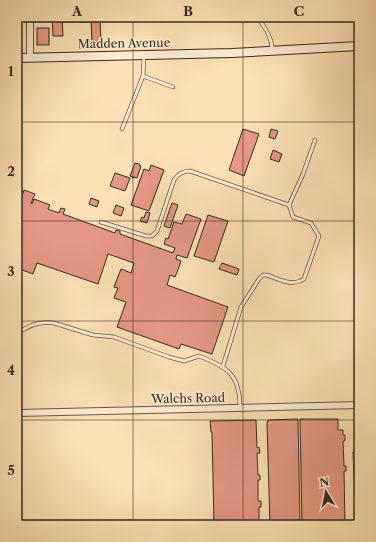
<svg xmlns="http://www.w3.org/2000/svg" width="376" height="542" viewBox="0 0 376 542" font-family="'Libre Caslon Text',serif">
  <rect width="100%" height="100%" fill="#fde0b6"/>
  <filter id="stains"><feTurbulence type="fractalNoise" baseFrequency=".005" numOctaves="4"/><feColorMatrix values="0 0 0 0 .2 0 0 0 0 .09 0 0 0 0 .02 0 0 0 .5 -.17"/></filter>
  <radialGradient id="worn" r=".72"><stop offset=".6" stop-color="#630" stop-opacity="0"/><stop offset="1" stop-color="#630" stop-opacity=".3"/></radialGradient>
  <!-- building -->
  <g fill="#e59885" stroke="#342a20">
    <path d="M52 17H62L63 36H53Z"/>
    <rect x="63" y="17" width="12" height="5"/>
    <path d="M77 17H88L89 22H77Z"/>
    <path d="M91 19H100L101 42H92Z"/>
    <rect x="37" y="28" width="12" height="17"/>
    <path d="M243 129 259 134 244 176 229 170Z"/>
    <path d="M271 129 278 131 275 139 269 137Z"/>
    <path d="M273 150 282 154 279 162 270 159Z"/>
    <path d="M135 163 139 164V165L141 166 137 178 134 177V178H132L133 177 130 176Z"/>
    <path d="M151 165 164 170 149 211 131 205 144 169 149 171Z"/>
    <path d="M115 173 130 178 125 191 110 186Z"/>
    <path d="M24 190 35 194 31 203 32 204 34 199 50 205 48 209 59 213 61 208 65 209 63 214 115 233 116 230 120 231V234L173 253 175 248 164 244 166 238 168 239 174 222 182 224 186 214 201 219 187 258 177 255 176 259 181 261 179 267 175 277 170 275 167 285 228 307 212 354 181 344 179 349 117 327 126 302 114 298 118 288 114 287 121 269 131 273 134 263 108 254 98 284 37 263 33 274 17 268V198L21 200Z"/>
    <path d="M91 198 99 201 97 207 89 204Z"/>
    <path d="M172 203 178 205 170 228 164 226Z"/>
    <path d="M116 205 124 208 121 216 113 213Z"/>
    <path d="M146 212 150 213 147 223 140 221 142 217 144 218Z"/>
    <path d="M208 215 228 221 214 262 194 256Z"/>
    <path d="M222 263 239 269 237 275 219 269Z"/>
    <path d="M298 419 300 525H270L267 423 268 420Z"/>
    <path d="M300 419H338V430H343V435H345V441H343L344 466H346V471H344L345 525H302Z"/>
    <path d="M256 420 257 448 259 447 260 453H257L258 475H260V480H258V501H261V507H259V525H214L212 432H211L210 421Z"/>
    <path d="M353 452H359V497H355Z"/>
  </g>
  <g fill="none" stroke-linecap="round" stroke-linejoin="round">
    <defs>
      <g id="lane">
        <path d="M258 17C264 27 272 37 272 49"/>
        <path d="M143 76 173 87"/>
        <path d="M122 129 143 76 144 56"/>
        <path d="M101 222 146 236H152L157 231 174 180C178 174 183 171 190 171L289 205"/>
        <path d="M17 334C28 325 40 321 54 323L93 335 114 337 169 357 184 361 199 356C228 367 240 375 240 408"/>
        <path d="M223 366 241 307 259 279 263 275H267C279 279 292 287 304 279L319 236 311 223 293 217 289 205 303 174 315 140"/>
      </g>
      <g id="street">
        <path d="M30 17V57"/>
        <path d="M17 413 359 405"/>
      </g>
      <path id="secondary" d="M17 58 232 53 359 46"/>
    </defs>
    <!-- lane casing -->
    <use href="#lane" stroke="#665846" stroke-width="4.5"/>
    <!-- street casing -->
    <use href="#street" stroke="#665846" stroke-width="8"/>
    <!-- secondary casing -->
    <use href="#secondary" stroke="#342a20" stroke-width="10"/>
    <!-- lane -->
    <use href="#lane" stroke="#feebd0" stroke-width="3"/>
    <!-- street -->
    <use href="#street" stroke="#feebd0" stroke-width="6"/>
    <!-- secondary -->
    <use href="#secondary" stroke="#feebd0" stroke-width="8"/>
  </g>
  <!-- grid -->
  <path fill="none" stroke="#342a20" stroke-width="1" stroke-opacity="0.55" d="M133 17V525M243 17V525M17 122H359M17 221H359M17 321H359M17 420H359"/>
  <g text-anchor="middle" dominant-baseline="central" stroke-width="3" stroke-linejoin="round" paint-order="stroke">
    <!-- street labels -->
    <g font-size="12" fill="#342a20" stroke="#feebd0">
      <text transform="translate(124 43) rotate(-1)">Madden Avenue</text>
      <text transform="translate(188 398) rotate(-1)">Walchs Road</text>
    </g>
  </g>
  <!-- margin -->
  <rect width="376" height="542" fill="none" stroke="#fde0b6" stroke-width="44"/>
  <!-- north arrow -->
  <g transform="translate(326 492) rotate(350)" stroke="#feebd0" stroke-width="3" paint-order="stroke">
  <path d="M0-3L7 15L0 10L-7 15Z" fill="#342a20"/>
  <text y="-6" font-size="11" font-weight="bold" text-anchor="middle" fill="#342a20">N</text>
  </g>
  <rect x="22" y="22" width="332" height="498" fill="none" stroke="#342a20" stroke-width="1.5"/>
  <g font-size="13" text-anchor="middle" font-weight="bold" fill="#342a20">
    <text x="77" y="16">A</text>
    <text x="188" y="16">B</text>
    <text x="299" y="16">C</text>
    <text x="11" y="76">1</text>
    <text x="11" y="176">2</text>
    <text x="11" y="276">3</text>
    <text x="11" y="375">4</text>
    <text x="11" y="475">5</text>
  </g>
  <rect width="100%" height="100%" filter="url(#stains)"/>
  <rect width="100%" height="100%" fill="url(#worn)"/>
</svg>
